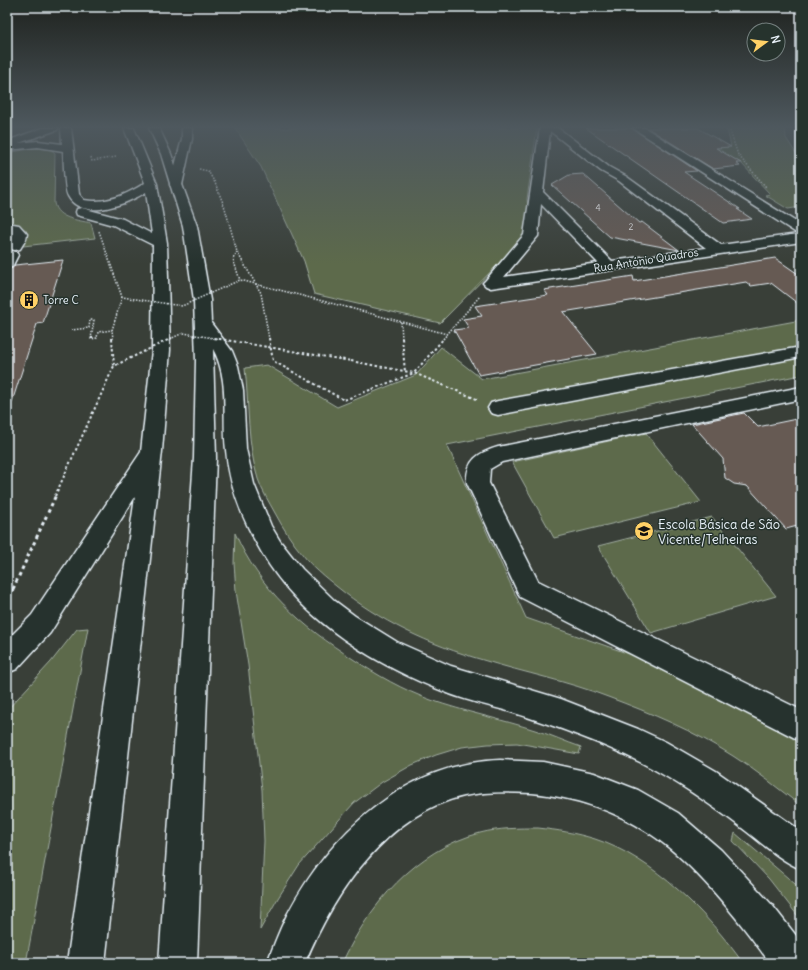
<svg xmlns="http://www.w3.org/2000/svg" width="808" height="970" viewBox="0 0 808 970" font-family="Delius,sans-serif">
  <rect width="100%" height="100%" fill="#393f38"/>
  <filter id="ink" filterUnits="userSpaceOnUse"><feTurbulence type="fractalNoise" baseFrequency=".025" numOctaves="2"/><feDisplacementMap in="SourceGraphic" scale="8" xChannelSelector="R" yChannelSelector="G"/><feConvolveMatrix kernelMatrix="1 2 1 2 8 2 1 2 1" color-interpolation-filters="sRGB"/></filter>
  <g filter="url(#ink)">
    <!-- green -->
    <g fill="#5d6a4c" stroke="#a2aea2">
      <path d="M235 128H537L527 199 529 216 524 238 440 323 314 294 304 261 261 167Z"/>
      <path d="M718 128H785L786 138 801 161V207L788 209 765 195 770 194 741 163 716 148 731 146 727 130Z"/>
      <path d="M35 148 50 149 55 153 54 203C57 219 78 220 91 223L95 238 23 246 27 235 26 230 19 226 7 224V153Z"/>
      <path d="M801 320V375L447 445 526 618 664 666 801 743V806C779 789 757 771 733 756 694 731 651 713 608 697 567 681 525 673 483 660 430 645 379 621 336 586 325 577 312 567 303 555 292 542 283 528 275 513 269 502 262 491 258 479 247 444 249 405 245 368L267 365 337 407 416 375 441 347 482 379Z"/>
      <path d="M646 433 701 502 554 538 512 462Z"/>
      <path d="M712 517 776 596 651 633 598 546Z"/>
      <path d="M235 533C259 589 303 627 353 659 377 675 403 690 431 700 465 712 501 719 535 730 551 735 566 742 581 747L579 754 517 743 488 744 462 747 436 755 412 765 382 782 354 803 299 865 278 898 260 930 264 841 262 790 248 665 236 591 234 563Z"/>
      <path d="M88 628 26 963H7V710L51 662 77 629Z"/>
      <path d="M538 828C557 830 576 833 595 839 654 858 708 914 743 963H342C369 905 415 850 480 833 499 828 519 828 538 828Z"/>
      <path d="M735 833 801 889V920L769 879 733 841Z"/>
    </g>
    <!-- building -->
    <g fill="#665a53" stroke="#e8f1f8">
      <path d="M586 128H632L697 171 684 172 740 209H737L752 219 723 223Z"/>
      <path d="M648 128H698L731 147 716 148 741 163H736L740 166 713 169Z"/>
      <path d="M583 174 639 223 642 222 679 250 610 237 552 185 569 175Z"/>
      <path d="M775 258 801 276V306L771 283 751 286 746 282 563 312 597 354 479 375 454 330 469 328 463 319 482 316 475 306 548 295 544 290 633 276 634 281Z"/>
      <path d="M63 260 43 323 37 324 11 405 7 404V276L10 269 15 265Z"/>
      <path d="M744 413 758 427 801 418V525L786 529 747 486 734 484 725 478 723 459 692 424Z"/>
    </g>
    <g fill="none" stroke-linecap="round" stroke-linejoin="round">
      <defs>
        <g id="minor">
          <path d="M540 128H558L609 167 627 177 721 245 798 234 633 128H645L801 225V242L491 288 486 286 483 283 486 280 524 235ZM550 131 601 171 619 181 706 248 612 261 543 192ZM541 204 598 263 504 277 538 236Z"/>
          <path d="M7 223 19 225 27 234 26 239 20 249 15 250 10 249 8 246 13 235 7 231Z"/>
          <path d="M11 251 16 252 18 255 12 267 7 268V252Z"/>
          <path d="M801 347V357L498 415 491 413 488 408 491 403 498 401Z"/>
          <path d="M801 387V399L502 462 490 469 489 483 538 581 801 710V741L520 597 467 483C466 460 478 453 498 447Z"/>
        </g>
        <g id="major">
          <path d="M43 128H58L57 130 7 147V141Z"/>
          <path d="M182 128H192V139L182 185 180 188H172L170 185 182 139Z"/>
        </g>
        <g id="highway">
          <path d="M61 128H71L79 194 84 200C107 204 126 195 145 183L124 128H134L157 184 167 243 170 350 162 451 105 963H67L135 497 50 633 17 669 7 673V640L32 615 141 452 152 350 153 245 113 225 77 215 76 212 77 209 82 208 123 219 152 234 146 192C127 204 82 222 68 196 64 190 64 160 63 151L38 147 7 150V144L38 141 62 144Z"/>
          <path d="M149 128H159L171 154 197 226 210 300 211 323 232 351 238 366 243 390 246 449 254 484 271 526 280 541 302 569 335 601 355 616 397 642 451 666 561 699 638 729 666 742 716 771 801 831V869C779 860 761 842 742 828 710 804 677 781 642 763 600 742 556 726 511 712 491 706 469 701 450 694 377 666 302 622 262 553 243 521 229 487 226 450 222 416 230 380 213 349L216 458 197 963H159L194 458 196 361 194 300 183 226 161 154Z"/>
          <path d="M500 760 543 762 594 773 638 790 678 813 721 850 772 905 801 942V963H770C739 920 694 862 649 833 614 810 574 797 532 793 510 792 486 791 464 796 387 813 333 895 305 963H267C273 947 279 931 287 915 329 835 404 763 500 760Z"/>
        </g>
      </defs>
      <!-- minor casing -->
      <use href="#minor" stroke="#e8f1f8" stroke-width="3"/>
      <!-- major casing -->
      <use href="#major" stroke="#e8f1f8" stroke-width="3"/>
      <!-- highway casing -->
      <use href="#highway" stroke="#e8f1f8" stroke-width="3"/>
      <!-- path-far2 -->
      <g stroke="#e8f1f8" stroke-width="1.5" stroke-dasharray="1.5 1.5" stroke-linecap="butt">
        <path d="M729 128 738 155 766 187"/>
        <path d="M91 157 92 161 116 157"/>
        <path d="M199 169 208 171 215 183 225 208 237 252 261 293 269 339"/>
        <path d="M237 252 233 259 240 280"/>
        <path d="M350 308 447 334"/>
        <path d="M401 322 402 339"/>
        <path d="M71 330 89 328 90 320H94L91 339 97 338 98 332 112 330"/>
        <path d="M113 339 112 330 122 297"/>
        <path d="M443 339 480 296"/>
      </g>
      <!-- path-far1 -->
      <g stroke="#e8f1f8" stroke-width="2" stroke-dasharray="2.5 2.5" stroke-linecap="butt">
        <path d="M91 338H96"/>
        <path d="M112 338 114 366"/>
        <path d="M269 338 273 361 344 400 414 373 479 400"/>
        <path d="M402 338 405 372"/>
        <path d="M351 361 414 373 444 338"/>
      </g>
      <!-- path -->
      <path stroke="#e8f1f8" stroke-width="3" stroke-dasharray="3.5 3.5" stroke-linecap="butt" d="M7 604 13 589"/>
      <!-- minor -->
      <use href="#minor" fill="#26332d" fill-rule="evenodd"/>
      <!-- major -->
      <use href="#major" fill="#26332d" fill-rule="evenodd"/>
      <!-- highway -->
      <use href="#highway" fill="#26332d" fill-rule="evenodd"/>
      <!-- path-bridge-far2 -->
      <g stroke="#e8f1f8" stroke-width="1.5" stroke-dasharray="1.5 1.5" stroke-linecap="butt">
        <path d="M99 231 122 297 182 306 240 280 350 308"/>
        <path d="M170 339 183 333 220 339"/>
      </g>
      <!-- path-bridge-far1 -->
      <g stroke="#e8f1f8" stroke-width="2" stroke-dasharray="2.5 2.5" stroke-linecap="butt">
        <path d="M214 338 351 361"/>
        <path d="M55 496 114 366 172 338"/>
      </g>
      <!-- path-bridge -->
      <path stroke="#e8f1f8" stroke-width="3" stroke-dasharray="3.5 3.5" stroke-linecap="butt" d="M13 589 56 495"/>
    </g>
  </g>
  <!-- sky -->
  <linearGradient id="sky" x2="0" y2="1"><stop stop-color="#1f231f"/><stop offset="0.48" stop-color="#4e585e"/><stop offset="1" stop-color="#4e585e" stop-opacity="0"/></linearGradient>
  <rect width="808" height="264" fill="url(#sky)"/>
  <!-- icons -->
  <defs>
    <symbol id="building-disc" viewBox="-11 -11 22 22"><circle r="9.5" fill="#ffd166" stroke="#26332d"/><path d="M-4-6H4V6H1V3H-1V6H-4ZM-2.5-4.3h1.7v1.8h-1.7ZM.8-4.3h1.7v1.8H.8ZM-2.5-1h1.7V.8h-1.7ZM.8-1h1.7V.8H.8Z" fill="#111"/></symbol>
    <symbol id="school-disc" viewBox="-11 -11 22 22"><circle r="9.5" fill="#ffd166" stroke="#26332d"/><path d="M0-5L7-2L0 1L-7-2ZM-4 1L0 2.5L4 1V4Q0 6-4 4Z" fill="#111"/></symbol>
  </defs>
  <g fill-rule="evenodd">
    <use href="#building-disc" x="18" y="289" width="22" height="22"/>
    <use href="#school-disc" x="633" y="520" width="22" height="22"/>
  </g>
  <g text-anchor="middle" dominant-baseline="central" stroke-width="3" stroke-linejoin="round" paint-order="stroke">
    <!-- far-number labels -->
    <g font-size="9" fill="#c8cbcf">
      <text x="598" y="207">4</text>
      <text x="631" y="226">2</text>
    </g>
    <!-- far-street labels -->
    <g font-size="11" fill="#e8f1f8" stroke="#26332d">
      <text transform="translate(646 260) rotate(-9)">Rua António Quadros</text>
    </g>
    <!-- far-poi labels -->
    <g font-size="11" fill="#e8f1f8" stroke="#26332d" text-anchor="start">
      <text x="43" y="300">Torre C</text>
    </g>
    <!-- poi labels -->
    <g font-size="13" fill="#e8f1f8" stroke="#26332d" text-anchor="start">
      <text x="658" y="524">Escola Básica de São<tspan x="658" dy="15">Vicente/Telheiras</tspan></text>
    </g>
  </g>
  <!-- margin -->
  <rect width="808" height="970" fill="none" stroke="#26332d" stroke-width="24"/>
  <rect x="12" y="12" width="784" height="946" fill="none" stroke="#e8f1f8" stroke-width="1.5" filter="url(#ink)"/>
  <!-- north arrow -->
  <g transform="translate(766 42) rotate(75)"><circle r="19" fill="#26332d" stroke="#747f7e"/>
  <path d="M0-3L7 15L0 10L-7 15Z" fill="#ffd166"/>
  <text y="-6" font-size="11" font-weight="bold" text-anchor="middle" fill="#e8f1f8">N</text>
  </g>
</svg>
